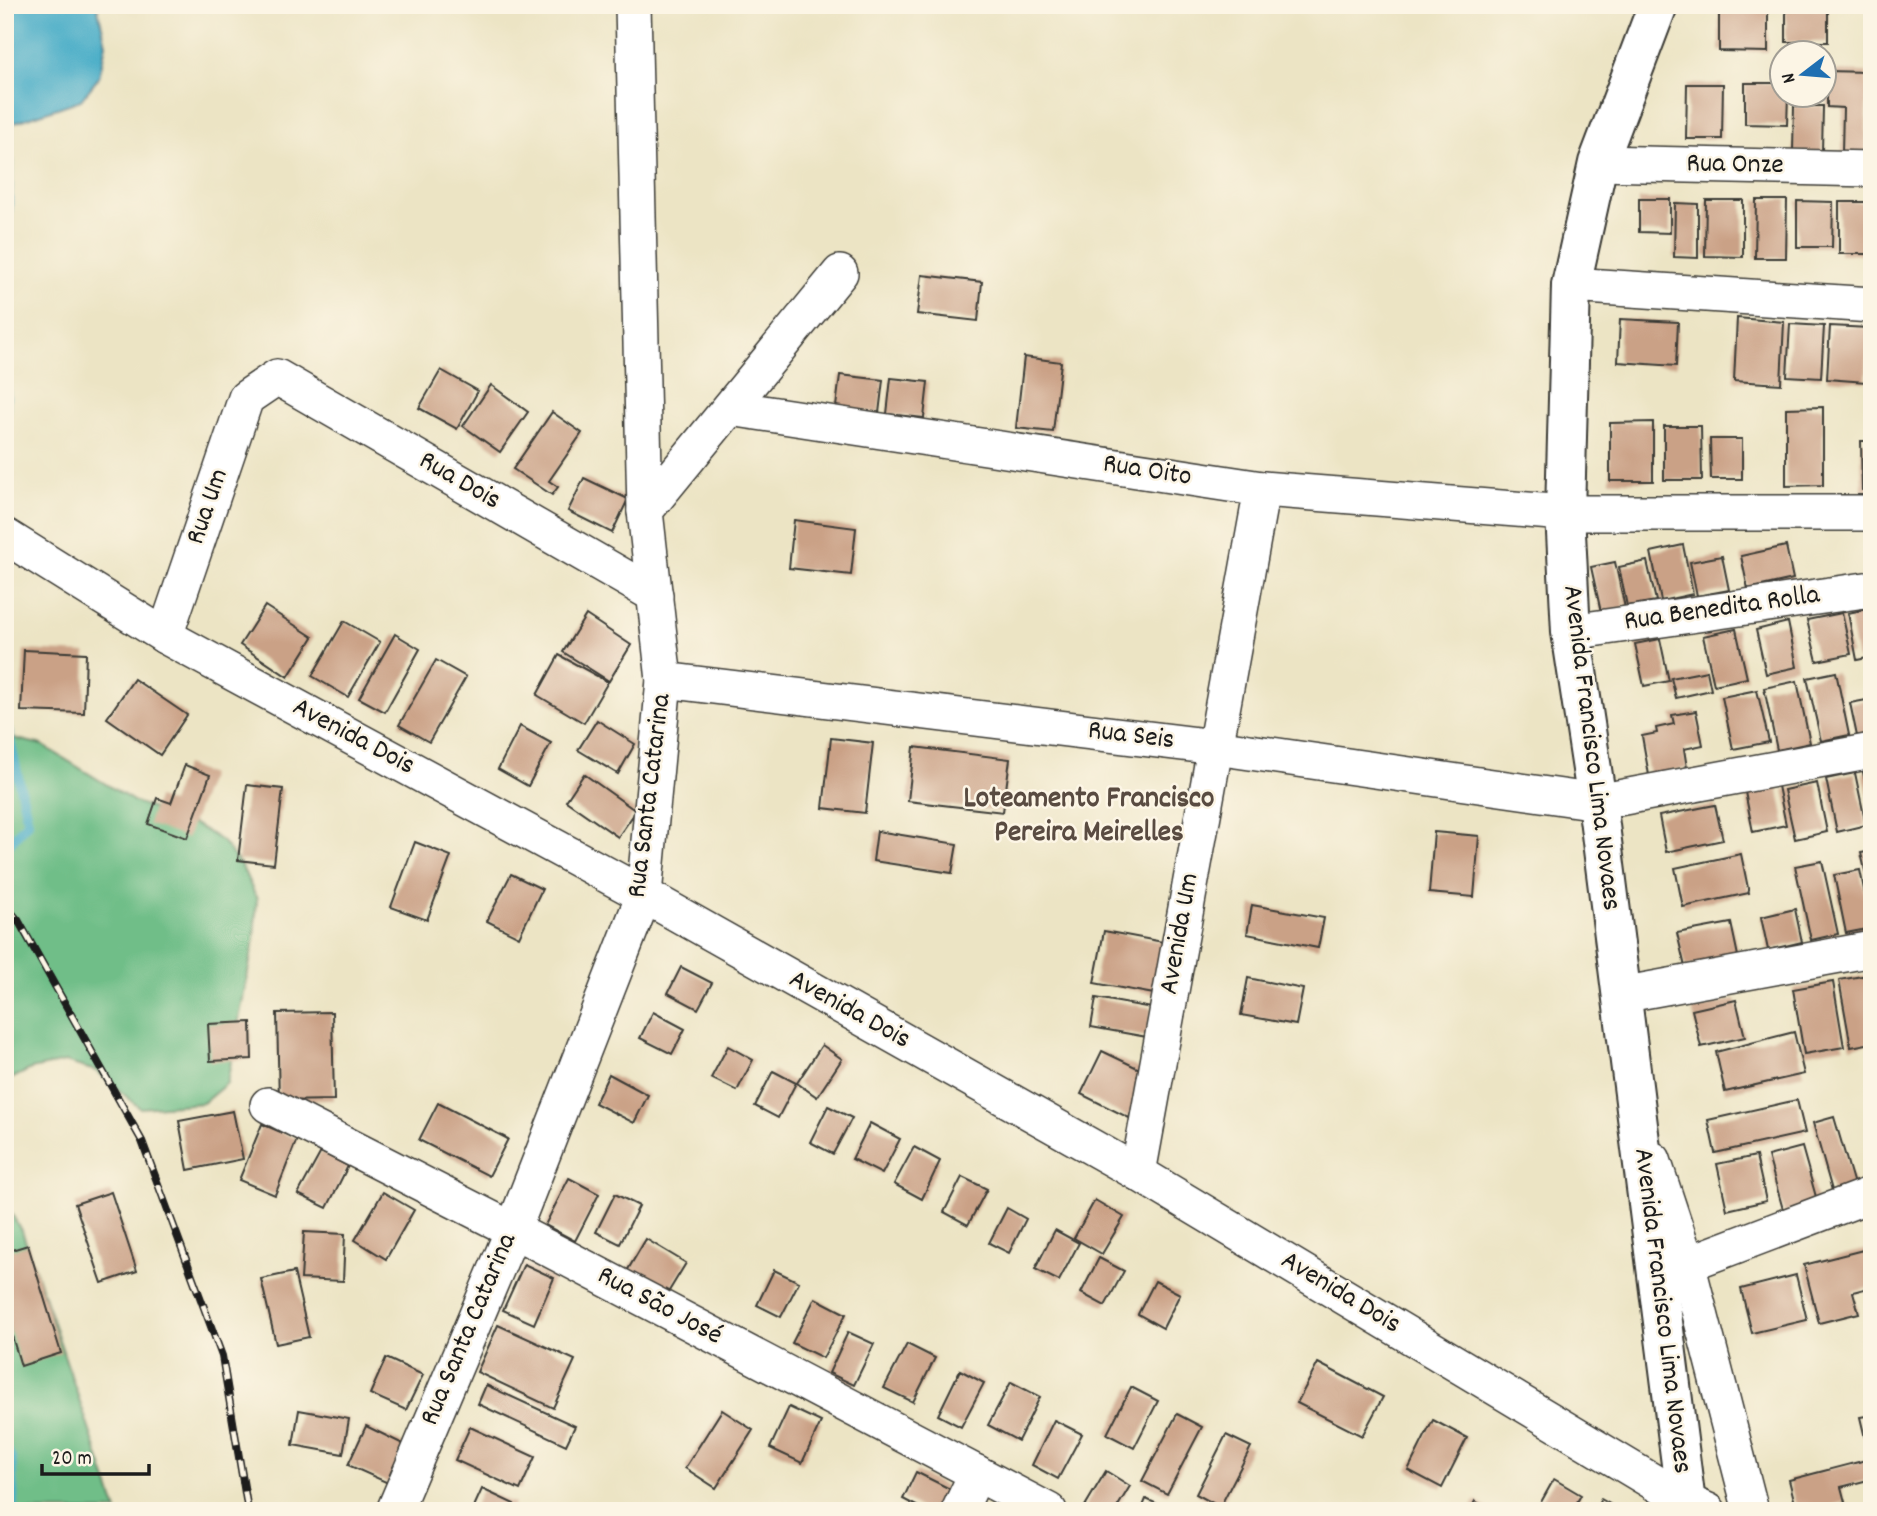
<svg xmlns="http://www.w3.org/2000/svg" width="1877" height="1516" viewBox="0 0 1877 1516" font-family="Dekko,sans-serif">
  <rect width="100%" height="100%" fill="#fcf5e5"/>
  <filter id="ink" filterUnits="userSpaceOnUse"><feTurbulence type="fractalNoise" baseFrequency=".0143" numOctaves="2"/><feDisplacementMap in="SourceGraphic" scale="14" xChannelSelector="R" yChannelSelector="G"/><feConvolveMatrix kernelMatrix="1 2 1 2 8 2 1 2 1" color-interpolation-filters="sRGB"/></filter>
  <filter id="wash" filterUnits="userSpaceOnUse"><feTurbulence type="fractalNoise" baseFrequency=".00686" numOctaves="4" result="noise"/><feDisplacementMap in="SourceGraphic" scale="28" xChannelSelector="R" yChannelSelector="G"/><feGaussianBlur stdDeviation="1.57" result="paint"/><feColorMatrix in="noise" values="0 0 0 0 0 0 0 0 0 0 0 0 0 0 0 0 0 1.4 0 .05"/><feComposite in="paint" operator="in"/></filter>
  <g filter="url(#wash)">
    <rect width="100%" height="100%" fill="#ece4c4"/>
    <!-- forest -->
    <g fill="#70be88" stroke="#466d52" stroke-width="2">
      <path d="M9 737 42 745 135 802 196 825 222 841 242 867 257 899 254 940 227 1083 203 1103 140 1108 96 1071 65 1062 31 1069 5 1082V740Z"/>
      <path d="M5 1202 23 1234 117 1511H5Z"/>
    </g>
    <!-- water -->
    <path fill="#48adc8" stroke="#326472" stroke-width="2" d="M5 5H97L106 44 99 77 81 100 5 126Z"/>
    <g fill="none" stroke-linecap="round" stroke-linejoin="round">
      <!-- stream -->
      <g stroke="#48adc8" stroke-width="10">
        <path d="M5 433 9 113"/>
        <path d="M5 719 28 822 5 848"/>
        <path d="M5 1445 11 1459 14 1511"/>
      </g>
    </g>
    <g id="blocks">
      <!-- building -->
      <g fill="#caa186">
        <path d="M1719 5H1768V52L1719 51Z"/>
        <path d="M1786 8 1828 9V42H1786Z"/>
        <path d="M1827 71 1867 72 1866 154 1842 153 1843 108 1827 107Z"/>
        <path d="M1745 83H1783V94H1788L1787 125 1745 124Z"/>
        <path d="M1687 84H1723L1722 139H1686Z"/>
        <path d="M1794 106H1823L1822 152H1793Z"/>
        <path d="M1639 199H1670V233L1639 232Z"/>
        <path d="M1706 200H1743V257L1705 256Z"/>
        <path d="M1756 200H1787L1786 258H1755Z"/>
        <path d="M1797 201 1833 202 1832 247H1797Z"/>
        <rect x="1839" y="202" width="33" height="52"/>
        <path d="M1675 203 1698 204V258L1674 257Z"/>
        <path d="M922 275 982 282 978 321 917 314Z"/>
        <path d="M1737 318 1784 322 1781 384 1734 381Z"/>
        <path d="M1620 319 1678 322 1676 366 1618 362Z"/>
        <path d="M1790 324 1824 326 1821 378 1787 376Z"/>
        <path d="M1830 326 1869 328 1866 382 1827 379Z"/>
        <path d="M1024 357 1061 362 1053 432 1016 428Z"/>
        <path d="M441 370 478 391 457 429 419 408Z"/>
        <path d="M840 375 883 380 879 413 836 407Z"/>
        <path d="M891 378 928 382 924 418 887 414Z"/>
        <path d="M491 385 528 412 500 452 463 426Z"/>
        <path d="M1823 407V485L1786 486V408Z"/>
        <path d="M552 412 582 433 549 481 558 487 552 495 513 469Z"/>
        <path d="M1653 422V481H1610V423Z"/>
        <path d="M1664 426H1701L1702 480H1664Z"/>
        <path d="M1710 439H1742V479H1711Z"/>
        <path d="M1861 441H1872V490H1862Z"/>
        <path d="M584 478 628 499 612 533 568 511Z"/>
        <path d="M794 520 856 528 851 575 789 568Z"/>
        <path d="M1683 545 1693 594 1661 601 1651 552Z"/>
        <path d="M1786 546 1793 579 1748 589 1741 556Z"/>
        <path d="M1722 556 1729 590 1697 596 1690 562Z"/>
        <path d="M1647 561 1656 601 1627 606 1619 567Z"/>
        <path d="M1615 562 1625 608 1601 612 1591 567Z"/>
        <path d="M265 606 313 637 288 677 240 645Z"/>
        <path d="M1872 608V657L1857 660 1848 613Z"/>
        <path d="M1842 613 1851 654 1817 661 1807 620Z"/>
        <path d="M586 615 631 645 609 681 563 652Z"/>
        <path d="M344 621 380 642 348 697 312 676Z"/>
        <path d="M1788 622 1797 667 1766 674 1756 630Z"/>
        <path d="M1736 629 1747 678 1714 685 1703 636Z"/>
        <path d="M395 634 420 649 385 712 359 698Z"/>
        <path d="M1660 639 1669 681 1644 686 1635 644Z"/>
        <path d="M24 650 86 653 84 713 21 711Z"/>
        <path d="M559 655 608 682 584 723 537 695Z"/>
        <path d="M436 660 466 677 429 742 399 725Z"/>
        <path d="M1707 671 1711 690 1676 698 1671 678Z"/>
        <path d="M1836 672 1849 735 1821 741 1807 678Z"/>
        <path d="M134 679 187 715 160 755 107 718Z"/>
        <path d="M1797 681 1810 743 1777 750 1764 688Z"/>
        <path d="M1757 690 1769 742 1733 749 1722 697Z"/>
        <path d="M1872 699V733L1857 736 1850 703Z"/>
        <path d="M1696 711 1703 745 1684 749 1687 768 1649 775 1642 736 1657 733 1656 728 1674 724 1672 715Z"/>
        <path d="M597 720 635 744 618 774 578 750Z"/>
        <path d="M520 726 551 743 528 786 498 769Z"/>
        <path d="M831 738 873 743 865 813 823 808Z"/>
        <path d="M914 747 1010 759 1003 812 908 801Z"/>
        <path d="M185 765 210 775 187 838 148 824 157 798 171 803Z"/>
        <path d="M1872 771V807H1871L1863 772Z"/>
        <path d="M1855 773 1866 825 1837 832 1826 779Z"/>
        <path d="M584 774 636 811 618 837 566 801Z"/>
        <path d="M1817 783 1827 832 1795 839 1784 790Z"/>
        <path d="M247 785 283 789 274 864 238 860Z"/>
        <path d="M1778 786 1786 825 1753 832 1745 792Z"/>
        <path d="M1715 805 1723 840 1666 852 1659 816Z"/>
        <path d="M877 831 957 844 952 873 873 861Z"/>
        <path d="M1434 832 1479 836 1474 897 1429 893Z"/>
        <path d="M415 842 451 856 427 920 391 907Z"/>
        <path d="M1872 851V896H1871L1861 853Z"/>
        <path d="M1741 854 1749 893 1683 907 1675 868Z"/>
        <path d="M1822 861 1838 934 1811 940 1795 866Z"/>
        <path d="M1860 870 1872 928 1846 933 1834 875Z"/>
        <path d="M511 874 542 889 519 937 487 921Z"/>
        <path d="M1252 905 1324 918 1318 948 1247 934Z"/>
        <path d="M1795 909 1802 942 1768 950 1761 917Z"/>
        <path d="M1731 923 1738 956 1685 967 1677 933Z"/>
        <path d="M1104 931 1163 942 1154 994 1094 983Z"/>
        <path d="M681 967 712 983 698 1009 668 993Z"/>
        <path d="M1868 975 1872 996V1043L1851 1047 1839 980Z"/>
        <path d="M1248 978 1303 989 1296 1025 1241 1015Z"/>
        <path d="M1833 982 1844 1047 1804 1054 1793 989Z"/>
        <path d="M1096 998 1152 1008 1147 1037 1091 1027Z"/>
        <path d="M1736 1000 1745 1037 1701 1047 1692 1010Z"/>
        <path d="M332 1012 334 1100 279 1101 277 1013Z"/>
        <path d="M653 1012 685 1029 672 1054 640 1038Z"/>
        <path d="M251 1022 252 1059 210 1061 208 1024Z"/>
        <path d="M1794 1032 1804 1074 1725 1092 1716 1052Z"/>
        <path d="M822 1045 842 1059 817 1097 797 1083Z"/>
        <path d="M728 1046 753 1060 737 1091 711 1078Z"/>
        <path d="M1102 1051 1150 1074 1129 1118 1081 1094Z"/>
        <path d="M773 1071 796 1083 778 1118 755 1106Z"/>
        <path d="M609 1074 648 1095 634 1123 595 1103Z"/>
        <path d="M1797 1100 1805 1133 1715 1153 1708 1120Z"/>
        <path d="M438 1103 508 1139 489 1176 419 1140Z"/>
        <path d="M828 1106 852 1118 833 1154 810 1142Z"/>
        <path d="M233 1111 243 1159 188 1170 179 1121Z"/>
        <path d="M1834 1117 1855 1188 1833 1194 1813 1123Z"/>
        <path d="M870 1123 900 1139 882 1174 852 1159Z"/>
        <path d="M262 1124 297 1139 275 1195 239 1180Z"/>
        <path d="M914 1147 940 1161 922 1199 894 1184Z"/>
        <path d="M1802 1147 1818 1204 1784 1213 1768 1156Z"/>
        <path d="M321 1152 348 1166 327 1208 298 1194Z"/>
        <path d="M1756 1156 1766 1201 1727 1210 1717 1164Z"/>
        <path d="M962 1177 987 1189 968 1225 944 1212Z"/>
        <path d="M569 1178 599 1194 575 1241 545 1225Z"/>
        <path d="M111 1192 137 1271 102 1283 75 1204Z"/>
        <path d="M383 1192 414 1210 386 1259 355 1240Z"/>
        <path d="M615 1194 639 1206 620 1244 596 1232Z"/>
        <path d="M1095 1200 1124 1217 1102 1254 1074 1238Z"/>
        <path d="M1007 1208 1026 1219 1009 1253 989 1243Z"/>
        <path d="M1055 1230 1079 1243 1059 1281 1035 1269Z"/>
        <path d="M304 1232 345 1234 343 1281 301 1279Z"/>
        <path d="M646 1239 686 1263 663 1301 623 1278Z"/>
        <path d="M28 1245 61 1353 21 1366 5 1313V1252Z"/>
        <path d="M1867 1249 1872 1269V1287L1853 1292 1859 1313 1819 1323 1804 1265Z"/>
        <path d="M1099 1258 1124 1271 1105 1306 1081 1293Z"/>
        <path d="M524 1264 554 1278 534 1324 503 1310Z"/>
        <path d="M774 1270 799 1282 781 1317 757 1305Z"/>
        <path d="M294 1272 309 1337 276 1344 261 1279Z"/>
        <path d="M1796 1275 1807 1320 1752 1333 1741 1289Z"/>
        <path d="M1155 1281 1180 1294 1163 1328 1138 1314Z"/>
        <path d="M815 1298 846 1314 823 1358 792 1343Z"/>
        <path d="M498 1325 575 1360 553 1408 477 1372Z"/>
        <path d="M848 1332 874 1344 854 1385 829 1373Z"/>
        <path d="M907 1344 935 1358 913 1402 884 1388Z"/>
        <path d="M386 1358 423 1375 406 1410 370 1394Z"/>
        <path d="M1318 1363 1383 1397 1362 1436 1297 1403Z"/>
        <path d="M960 1370 984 1383 961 1427 938 1415Z"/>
        <path d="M1011 1382 1040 1397 1018 1441 988 1425Z"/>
        <path d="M486 1385 575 1426 566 1445 478 1404Z"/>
        <path d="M1131 1387 1158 1401 1134 1448 1107 1434Z"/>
        <path d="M789 1407 821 1422 802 1463 770 1448Z"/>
        <path d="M299 1410 349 1419 343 1454 293 1445Z"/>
        <path d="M722 1410 753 1430 716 1488 685 1468Z"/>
        <path d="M1177 1414 1202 1427 1167 1494 1142 1481Z"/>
        <path d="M1872 1415V1479L1841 1487 1845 1502 1811 1511H1797L1789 1480 1870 1459 1860 1417Z"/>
        <path d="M1054 1420 1082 1434 1058 1479 1032 1465Z"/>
        <path d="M1433 1420 1467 1438 1442 1488 1408 1470Z"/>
        <path d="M366 1426 405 1445 388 1483 348 1465Z"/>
        <path d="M470 1427 535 1457 520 1490 455 1460Z"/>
        <path d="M1226 1435 1251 1447 1220 1507 1196 1494Z"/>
        <path d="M1106 1471 1130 1486 1115 1511H1092L1085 1506Z"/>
        <path d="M916 1472 958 1493 949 1511H926L903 1499Z"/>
        <path d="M1554 1479 1581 1495 1572 1511H1536Z"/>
        <path d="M482 1489 514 1504 511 1511H472Z"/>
        <path d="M1146 1499 1173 1511H1141Z"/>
        <path d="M1601 1499 1622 1511H1594Z"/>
        <path d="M1475 1501 1492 1511H1470Z"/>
        <path d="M1848 1504 1849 1511H1825V1510Z"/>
      </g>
    </g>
  </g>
  <g filter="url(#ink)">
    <use href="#blocks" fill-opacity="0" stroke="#3b3a35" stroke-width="2"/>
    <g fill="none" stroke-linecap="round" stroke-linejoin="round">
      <defs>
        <g id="minor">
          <path d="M633 5 645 511"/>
          <path d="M1598 163 1872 169"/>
          <path d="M1571 285 1872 305"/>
          <path d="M730 408 1262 489 1565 513H1872"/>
          <path d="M5 536 165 636 644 895 1138 1173 1685 1501 1708 1511"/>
          <path d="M1571 632 1872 589"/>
          <path d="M165 636 246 398 277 377 655 595"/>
          <path d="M664 680 1215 747 1597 802 1872 751"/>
          <path d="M1621 995 1872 949"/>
          <path d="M268 1105 513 1230 1049 1511"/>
          <path d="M1653 1160 1687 1263 1751 1511"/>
          <path d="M1138 1173 1262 489"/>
          <path d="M1666 1272 1872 1194"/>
          <path d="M394 1511 513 1230 644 895 664 680 645 511 840 273"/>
          <path d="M959 1511 977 1473"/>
        </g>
        <path id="tertiary" d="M1658 5 1598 163 1571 285 1565 513 1571 632 1597 802 1687 1511"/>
      </defs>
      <!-- minor casing -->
      <use href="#minor" stroke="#3b3a35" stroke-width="38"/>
      <!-- tertiary casing -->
      <use href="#tertiary" stroke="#3b3a35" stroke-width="42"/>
      <!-- minor -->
      <use href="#minor" stroke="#fff" stroke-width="35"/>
      <!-- tertiary -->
      <use href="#tertiary" stroke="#fff" stroke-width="38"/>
      <defs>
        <path id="rail" d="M5 905 18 920 142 1141 222 1356 248 1511"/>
      </defs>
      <!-- rail casing -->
      <use href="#rail" stroke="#1c1c1c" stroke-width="8"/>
      <!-- rail -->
      <use href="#rail" stroke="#fcf5e5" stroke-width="5" stroke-dasharray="16" stroke-linecap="butt"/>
    </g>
  </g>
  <g text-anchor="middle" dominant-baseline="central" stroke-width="5" stroke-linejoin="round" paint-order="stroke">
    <!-- street labels -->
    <g font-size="28" fill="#1c1c1c" stroke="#fcf5e5">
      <text transform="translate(1735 166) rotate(1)">Rua Onze</text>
      <text transform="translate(1147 472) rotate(9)">Rua Oito</text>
      <text transform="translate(459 482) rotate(30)">Rua Dois</text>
      <text transform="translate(209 507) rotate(-71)">Rua Um</text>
      <text transform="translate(1722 610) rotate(-8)">Rua Benedita Rolla</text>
      <text transform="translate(1131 737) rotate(7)">Rua Seis</text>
      <text transform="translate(353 738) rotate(28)">Avenida Dois</text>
      <text transform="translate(1590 748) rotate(83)">Avenida Francisco Lima Novaes</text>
      <text transform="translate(651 796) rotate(-83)">Rua Santa Catarina</text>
      <text transform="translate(1181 934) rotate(-80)">Avenida Um</text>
      <text transform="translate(849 1011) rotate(29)">Avenida Dois</text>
      <text transform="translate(1340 1294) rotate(31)">Avenida Dois</text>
      <text transform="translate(659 1307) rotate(28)">Rua São José</text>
      <text transform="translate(1661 1311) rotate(83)">Avenida Francisco Lima Novaes</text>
      <text transform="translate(470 1330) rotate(-67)">Rua Santa Catarina</text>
    </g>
    <!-- neighbourhood labels -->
    <g font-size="30" font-weight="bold" fill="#594b41" stroke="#fcf5e5">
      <text x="1089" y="800">Loteamento Francisco<tspan x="1089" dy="34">Pereira Meirelles</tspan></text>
    </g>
  </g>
  <!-- margin -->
  <rect width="1877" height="1516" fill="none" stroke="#fcf5e5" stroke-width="28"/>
  <!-- north arrow -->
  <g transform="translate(1803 74) rotate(254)"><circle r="33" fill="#fcf5e5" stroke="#a29e95" stroke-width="2"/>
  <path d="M0-5L12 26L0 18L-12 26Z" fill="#1f6fb2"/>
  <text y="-10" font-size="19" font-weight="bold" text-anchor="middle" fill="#1c1c1c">N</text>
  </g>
  <!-- scale -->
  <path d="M42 1464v10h107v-10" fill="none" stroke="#1c1c1c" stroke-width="3.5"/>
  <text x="52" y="1464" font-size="21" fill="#1c1c1c" stroke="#fcf5e5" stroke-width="5" paint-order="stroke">20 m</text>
</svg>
